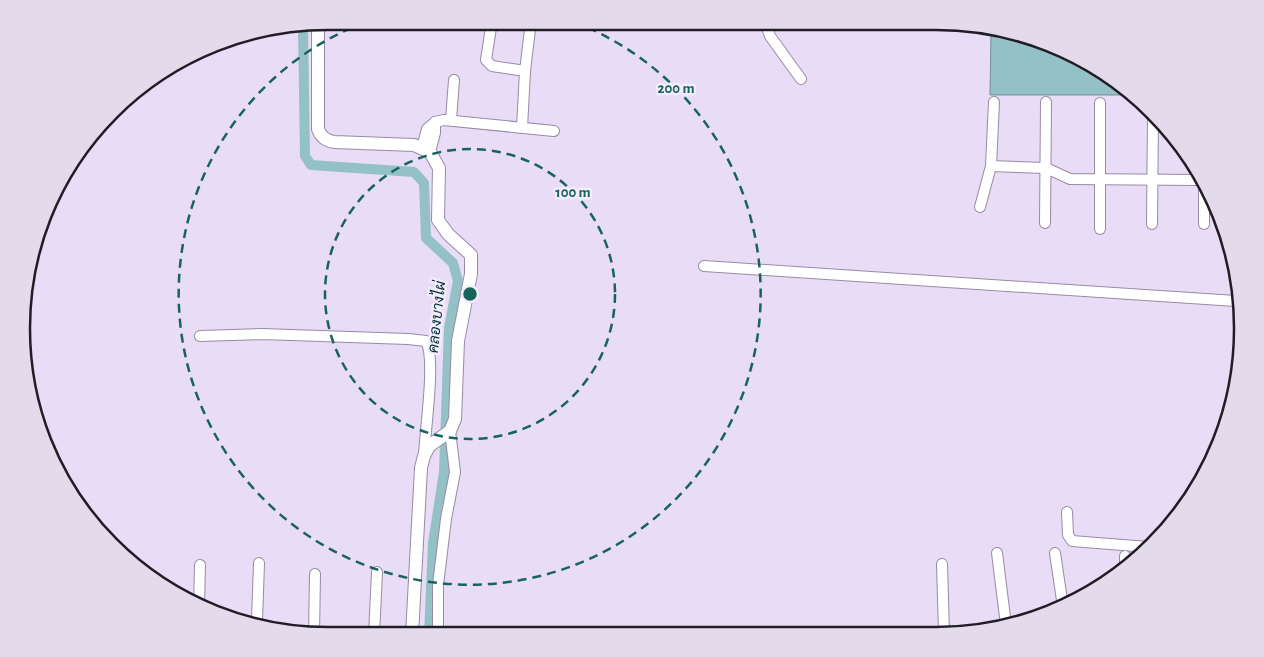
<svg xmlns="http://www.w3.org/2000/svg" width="1264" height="657" viewBox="0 0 1264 657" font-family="'Alegreya Sans',Sarabun,sans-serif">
  <rect width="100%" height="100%" fill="#e9dcf7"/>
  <!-- water -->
  <path fill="#94c1c5" stroke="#729095" d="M991 31 1072 53 1126 95H990Z"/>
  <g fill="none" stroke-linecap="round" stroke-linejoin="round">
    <!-- canal -->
    <path stroke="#94c1c5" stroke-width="10" d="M303 26 305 156 311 165 414 172 424 183 426 238 453 263 458 281 449 328 444 472 433 543 429 635"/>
    <defs>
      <g id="minor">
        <path d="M492 21 486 60 492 66 525 71"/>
        <path d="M765 22 770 36 801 79"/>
        <path d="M1100 103V229"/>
        <path d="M451 120 454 80"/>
        <path d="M435 122 444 120 554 131"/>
        <path d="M522 128 525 71 531 21"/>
        <path d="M422 147 427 129 435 122V133L430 152"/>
        <path d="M991 166 1046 168 1070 179 1198 180"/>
        <path d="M980 207 991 166 994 102"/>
        <path d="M1045 223 1046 102"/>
        <path d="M1152 224 1153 115"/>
        <path d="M1204 224V191"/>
        <path d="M704 266 1236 301"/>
        <path d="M200 336 262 334 408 339 426 341C436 359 425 431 424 455"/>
        <path d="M1067 512 1068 535 1072 541 1148 547"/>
        <path d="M997 553 1006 625"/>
        <path d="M1055 553 1063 607"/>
        <path d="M1125 556V568"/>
        <path d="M942 564 944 633"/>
        <path d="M199 606 200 565"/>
        <path d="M257 621 259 563"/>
        <path d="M314 635 315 574"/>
        <path d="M374 635 377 572"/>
        <path d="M438 635V585L446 519 455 472 450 431"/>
      </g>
      <path id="tertiary" d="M318 23V129C321 137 325 140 334 142L414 145 430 152 439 168 438 220 448 234 471 255V274L458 341 455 419 450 431 429 446 424 456 421 468 412 635"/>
    </defs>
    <!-- minor casing -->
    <use href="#minor" stroke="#978ba4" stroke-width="12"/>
    <!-- tertiary casing -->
    <use href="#tertiary" stroke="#978ba4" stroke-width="14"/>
    <!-- minor -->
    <use href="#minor" stroke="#fff" stroke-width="10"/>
    <!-- tertiary -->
    <use href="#tertiary" stroke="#fff" stroke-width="12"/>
  </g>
  <!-- distance rings -->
  <g fill="none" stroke="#18645d" stroke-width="2.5" stroke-dasharray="9 6">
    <circle cx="470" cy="294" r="145"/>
    <path d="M574 22A291 291 0 1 1 368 21"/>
  </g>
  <g text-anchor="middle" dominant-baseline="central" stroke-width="5" stroke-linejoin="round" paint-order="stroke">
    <!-- water labels -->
    <g font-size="15" font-style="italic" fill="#033134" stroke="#f4ebfc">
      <text transform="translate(437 317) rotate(-84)">คลองบางไผ่</text>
    </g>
  </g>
  <!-- crop -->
  <path d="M0 0H1264V657H0ZM328 30H936A298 298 0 0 1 1234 328V329A298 298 0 0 1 936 627H328A298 298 0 0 1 30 329V328A298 298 0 0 1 328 30Z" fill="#e3daeb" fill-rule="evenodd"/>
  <path fill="none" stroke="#211c26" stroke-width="2.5" d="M328 30H936A298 298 0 0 1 1234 328V329A298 298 0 0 1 936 627H328A298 298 0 0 1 30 329V328A298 298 0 0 1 328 30Z"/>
  <circle cx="470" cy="294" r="8" fill="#18645d" stroke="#f4ebfc" stroke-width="2.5"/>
  <g font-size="15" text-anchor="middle" font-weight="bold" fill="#18645d" stroke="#f4ebfc" stroke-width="5" stroke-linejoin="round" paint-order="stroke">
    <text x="676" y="93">200 m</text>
    <text x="573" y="197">100 m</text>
  </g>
</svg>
